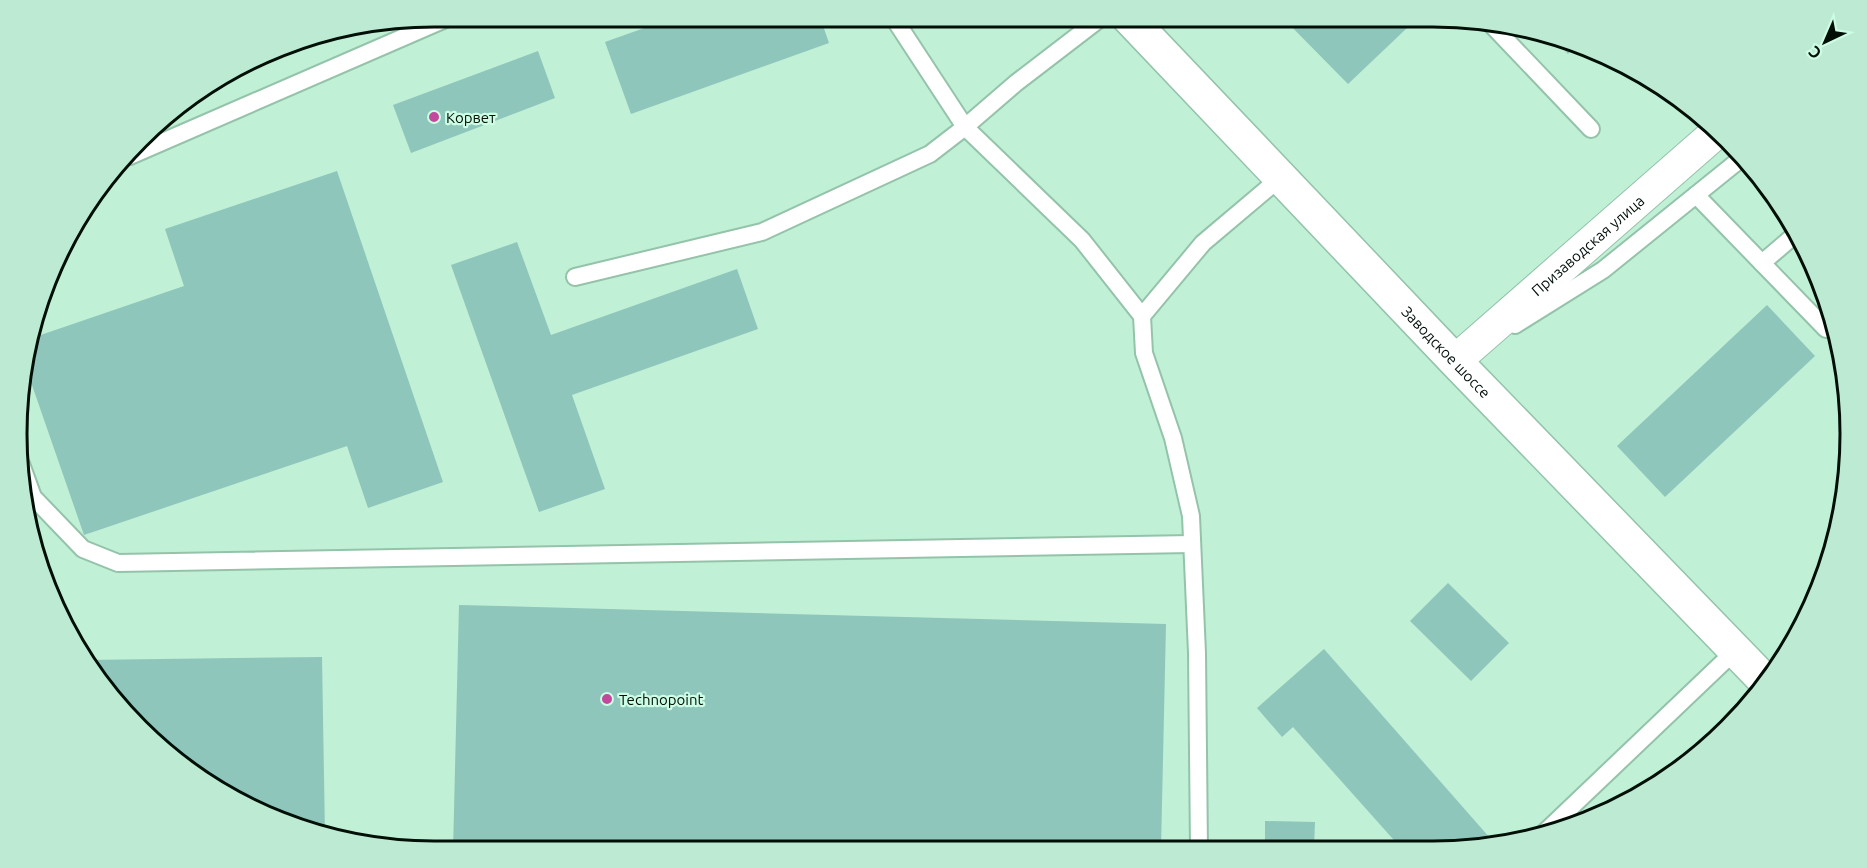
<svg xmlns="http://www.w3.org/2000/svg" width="1867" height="868" viewBox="0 0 1867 868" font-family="Ubuntu,sans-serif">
  <rect width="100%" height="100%" fill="#c0f0d6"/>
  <!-- building -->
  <g fill="#8ec6bb">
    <path d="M675 17H820L829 43 631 114 605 42Z"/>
    <path d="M1282 17H1396L1407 28 1348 84Z"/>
    <path d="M1551 36 1578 44 1568 54Z"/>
    <path d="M538 51 555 98 411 153 393 105Z"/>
    <path d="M337 171 443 482 368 508 347 446 84 535 24 362 25 352 29 339 184 286 165 229Z"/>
    <path d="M517 242 551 335 737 269 758 329 572 395 605 489 539 512 451 265Z"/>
    <path d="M1767 305 1815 356 1665 497 1617 446Z"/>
    <path d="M1448 583 1509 643 1471 681 1410 621Z"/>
    <path d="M459 605 1166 624 1161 849 453 851Z"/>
    <path d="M1324 649 1497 846 1488 848H1401L1293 727 1282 737 1257 708Z"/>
    <path d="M322 657 325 835 274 820 158 748 103 688 86 660Z"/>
    <path d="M1265 821 1315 822 1314 848 1265 849Z"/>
  </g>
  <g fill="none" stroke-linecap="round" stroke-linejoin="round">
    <defs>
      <g id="lane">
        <path d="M1102 17 1016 83 965 127 1082 240 1142 316"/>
        <path d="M585 18 588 17"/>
        <path d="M1489 22 1591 129"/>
        <path d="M130 156 450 17"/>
        <path d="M1696 195 1826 329 1833 322"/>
        <path d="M1762 263 1797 233"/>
        <path d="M575 277 762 232 930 154 965 127 893 17"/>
        <path d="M1515 325 1603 270 1743 157"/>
        <path d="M21 464 33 497 83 549 118 563 1192 544"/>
        <path d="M1544 833 1736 650"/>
        <path d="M1199 849 1197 653 1191 516 1173 438 1144 353 1142 316 1203 243 1280 178"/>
      </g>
      <g id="street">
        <path id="s1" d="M1455 361 1718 131"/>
      </g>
      <g id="primary">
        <path id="s2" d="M1128 17 1455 361 1767 683"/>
      </g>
    </defs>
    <!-- lane casing -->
    <use href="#lane" stroke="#94c3aa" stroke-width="20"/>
    <!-- street casing -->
    <use href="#street" stroke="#94c3aa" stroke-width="34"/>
    <!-- primary casing -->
    <use href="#primary" stroke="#94c3aa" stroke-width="36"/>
    <!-- lane -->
    <use href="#lane" stroke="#fff" stroke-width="16"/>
    <!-- street -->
    <use href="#street" stroke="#fff" stroke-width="32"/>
    <!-- primary -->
    <use href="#primary" stroke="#fff" stroke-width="33"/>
  </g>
  <!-- markers -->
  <g fill="#c2499c" stroke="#cdfde4" stroke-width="2">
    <circle cx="434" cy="117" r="6"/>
    <circle cx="607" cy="699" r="6"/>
  </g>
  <g text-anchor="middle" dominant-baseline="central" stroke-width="4.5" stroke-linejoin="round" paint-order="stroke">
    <!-- poi labels -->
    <g font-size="15" fill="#010f07" stroke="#cdfde4" text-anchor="start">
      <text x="446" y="117">Корвет</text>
      <text x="619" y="699">Technopoint</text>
    </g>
    <!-- street labels -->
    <g font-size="15" fill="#010f07" stroke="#cdfde4">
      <text stroke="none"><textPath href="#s1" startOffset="176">Призаводская улица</textPath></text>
      <text stroke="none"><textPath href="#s2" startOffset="462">Заводское шоссе</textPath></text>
    </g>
  </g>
  <!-- crop -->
  <path d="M0 0H1867V868H0ZM434 27H1433A407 407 0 0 1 1840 434V434A407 407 0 0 1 1433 841H434A407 407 0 0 1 27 434V434A407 407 0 0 1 434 27Z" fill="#bdead2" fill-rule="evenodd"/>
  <path fill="none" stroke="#010f07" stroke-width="3" d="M434 27H1433A407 407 0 0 1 1840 434V434A407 407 0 0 1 1433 841H434A407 407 0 0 1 27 434V434A407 407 0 0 1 434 27Z"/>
  <!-- north arrow -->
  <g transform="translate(1825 42) rotate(224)" stroke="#cdfde4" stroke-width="4.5" paint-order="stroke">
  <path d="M0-4.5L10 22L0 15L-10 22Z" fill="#010f07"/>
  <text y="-9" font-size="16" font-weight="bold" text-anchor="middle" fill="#010f07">С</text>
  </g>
</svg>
